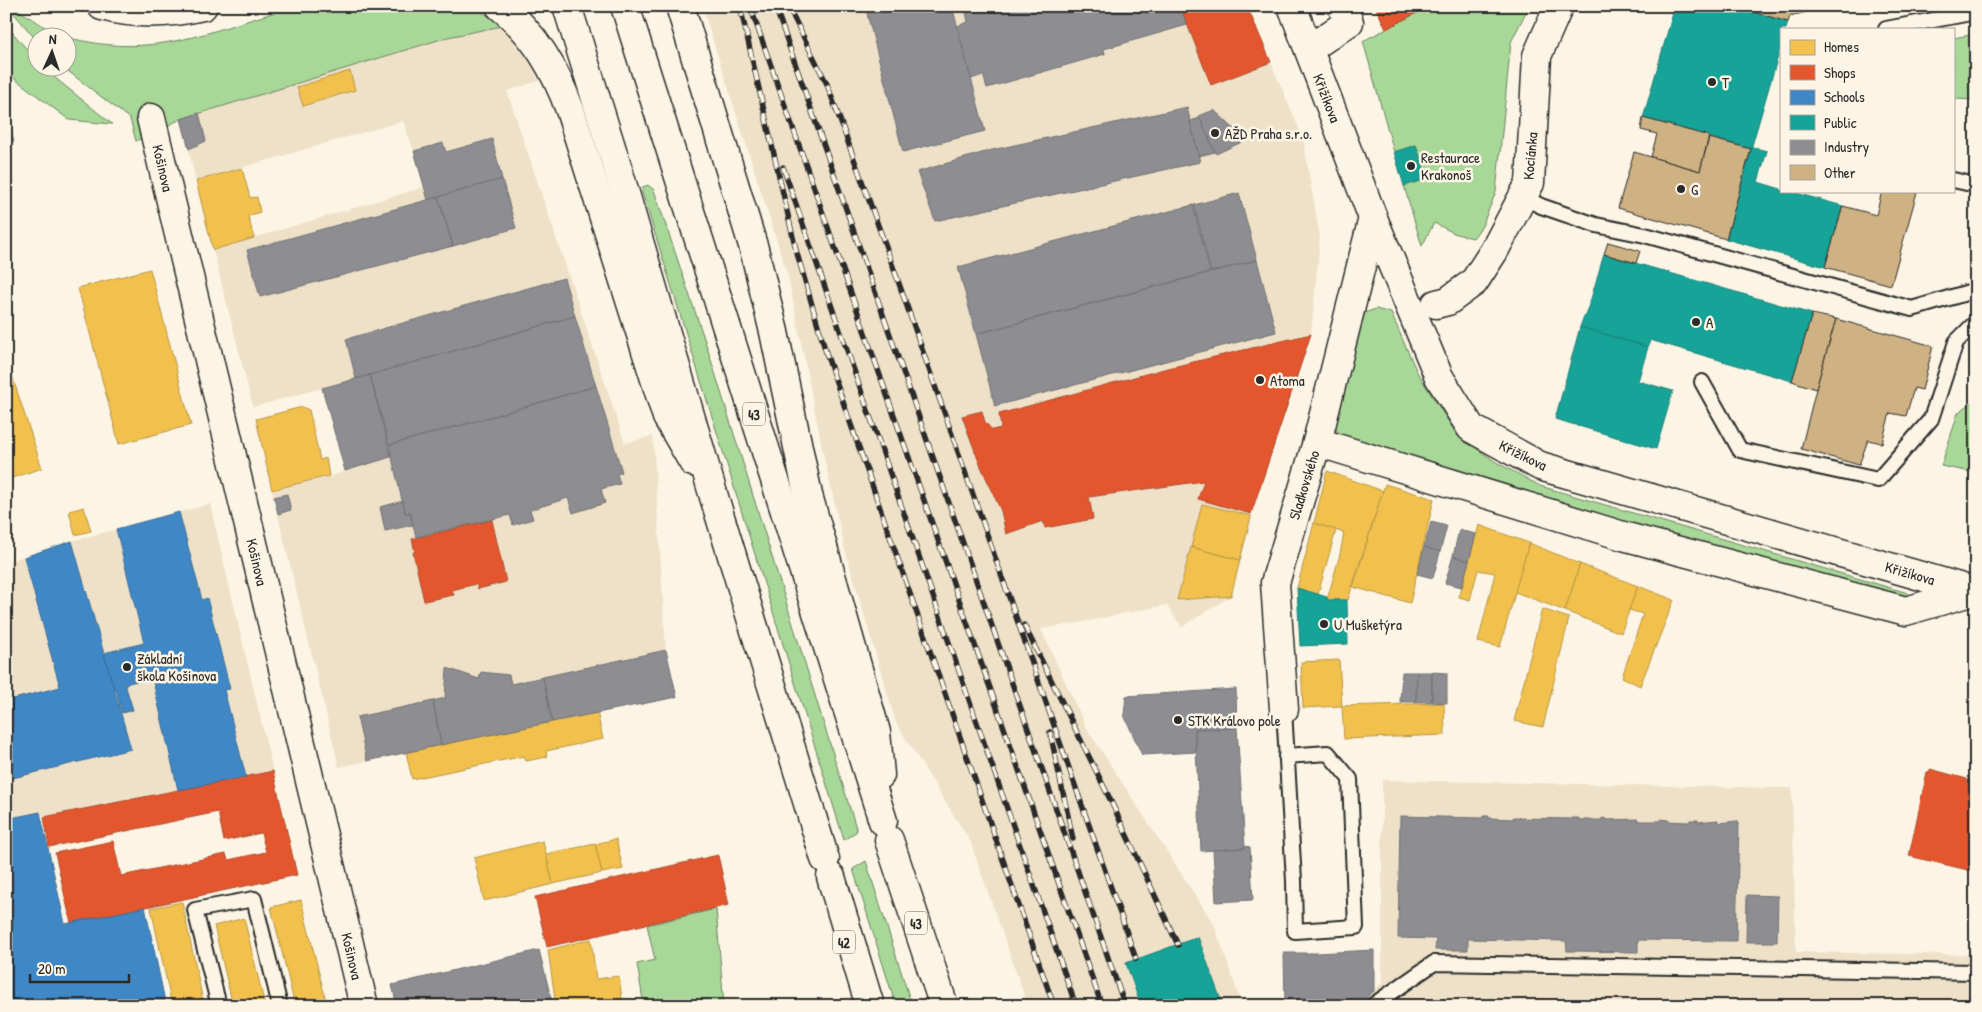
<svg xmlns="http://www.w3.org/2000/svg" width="1982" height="1012" viewBox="0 0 1982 1012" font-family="'Patrick Hand',sans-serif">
  <rect width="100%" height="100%" fill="#fcf5e5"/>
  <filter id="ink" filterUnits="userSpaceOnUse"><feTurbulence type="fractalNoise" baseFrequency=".02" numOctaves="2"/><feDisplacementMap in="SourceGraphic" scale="10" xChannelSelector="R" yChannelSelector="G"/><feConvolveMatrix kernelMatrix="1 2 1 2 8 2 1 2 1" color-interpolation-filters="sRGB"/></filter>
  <g filter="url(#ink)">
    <!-- built -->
    <g fill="#eee1c8">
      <path d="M702 6H1247L1303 138 1320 238 1311 334 1251 514 1253 516 1231 596 1182 627 1166 605 1073 624 1041 629 1086 727 1214 924 1242 1005 1028 1006 970 841 896 723 845 550 823 452 788 276Z"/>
      <path d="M502 26 531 62 539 81 507 91 625 443 653 436 666 650 677 697 339 767 272 491 332 476 345 471 322 388 253 407 213 250 424 187 414 151 403 121 196 181 181 119 448 37Z"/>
      <path d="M210 504 273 771 44 817 40 812 6 819V562L72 541Z"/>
      <path d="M1382 780 1792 788 1796 952 1976 955V1006H1356L1382 983Z"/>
    </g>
    <!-- green -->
    <g fill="#a8d898" stroke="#6a8262">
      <path d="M8 6C15 6 41 25 50 30 60 35 72 39 83 41 166 58 221 25 299 6H474L502 26 448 37 181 119 136 141 130 119 64 68H68V38H38L37 41Z"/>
      <path d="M1430 6H1529L1511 42 1496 192 1482 226 1473 238 1456 234 1434 223 1422 246 1404 186 1427 179 1416 145 1394 152 1363 41Z"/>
      <path d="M6 25 37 61 38 68H43L112 124 69 120 6 72Z"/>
      <path d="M1976 34V100L1953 99V38Z"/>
      <path d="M648 185 654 190 707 347 857 831 844 840 642 192 643 187Z"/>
      <path d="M1376 309 1391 313 1417 372 1457 435 1496 462 1540 486 1908 593V601L1625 529 1346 439 1337 431 1333 418 1359 318 1364 313Z"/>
      <path d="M1976 399V473L1941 466 1958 413Z"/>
      <path d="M866 861 912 1006H896L853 869Z"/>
      <path d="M716 909 724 1006H644L637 964 655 960 647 925Z"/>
    </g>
    <!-- homes -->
    <g fill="#f2c14e" stroke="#b69444">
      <path d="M350 71 355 90 303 106 297 87Z"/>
      <path d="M242 168 250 198 257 197 260 212 248 216 254 238 213 250 196 181Z"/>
      <path d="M150 269 191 425 119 444 78 288Z"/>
      <path d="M6 357 42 468 6 480Z"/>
      <path d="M302 407 309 410 320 460 326 458 329 476 272 490 256 419Z"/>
      <path d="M1327 471 1383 491 1348 600H1327L1340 554 1344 533 1314 523Z"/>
      <path d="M1385 484 1434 499 1410 603 1353 587Z"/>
      <path d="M1202 504 1251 516 1240 560 1191 547Z"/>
      <path d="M84 507 91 531 75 535 69 511Z"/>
      <path d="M1314 523 1336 530 1318 594 1297 588Z"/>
      <path d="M1479 525 1529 543 1500 647 1478 642 1495 573 1478 570 1470 600 1459 597Z"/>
      <path d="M1529 543 1580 564 1565 611 1515 592Z"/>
      <path d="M1191 547 1240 560 1231 596 1177 600Z"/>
      <path d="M1580 564 1638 586 1621 633 1565 611Z"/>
      <path d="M1638 586 1674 600 1640 686 1622 677 1643 614 1629 610Z"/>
      <path d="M1542 609 1569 618 1543 727 1514 721Z"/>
      <path d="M1339 660 1342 706 1303 708 1301 662Z"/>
      <path d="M1444 703 1445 735 1344 739 1342 706Z"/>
      <path d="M597 712 603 739 546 751 547 757 526 761 524 756 412 779 406 752Z"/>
      <path d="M616 839 623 869 602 873 595 844Z"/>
      <path d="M543 841 553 884 484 901 474 858Z"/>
      <path d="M595 844 602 873 553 884 546 854Z"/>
      <path d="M301 900 327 1005V1006H295L271 907Z"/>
      <path d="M182 902 204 1006H172L151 908Z"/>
      <path d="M244 918 265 1006H233L214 926Z"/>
      <path d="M591 939 596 979 619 976 623 1006H556L548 950Z"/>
    </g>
    <!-- shops -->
    <g fill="#e4572e" stroke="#ac4a2d">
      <path d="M1180 6H1247L1271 62 1211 85Z"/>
      <path d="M1375 6H1430L1386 29Z"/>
      <path d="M1311 334 1251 514 1198 499 1204 481 1089 497 1093 519 1045 528 1043 521 1006 534 1001 511 979 462 962 416 982 411 985 422 992 430 1001 428 999 414 1164 369Z"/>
      <path d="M492 520 506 582 478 589 476 584 452 590 454 595 424 601 413 552H415L412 539Z"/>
      <path d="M1930 769 1967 779V782L1972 783 1970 790 1976 791V872L1909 856 1927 772 1930 773Z"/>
      <path d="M273 771 297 875 71 923 55 853 113 841 121 876 226 854 228 860 266 852 261 833 224 841 218 812 49 847 44 817Z"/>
      <path d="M718 855 729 905 547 947 535 897Z"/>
    </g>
    <!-- schools -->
    <g fill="#3f88c5" stroke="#396c97">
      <path d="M179 512 202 600 207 598 230 689 224 690 246 777 178 790 152 677 125 684 133 710 122 713 116 690 114 691 104 653 144 643 116 529Z"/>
      <path d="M72 541 131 749 13 778 6 747V701L60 687 24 557Z"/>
      <path d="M40 812 65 924 145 907 166 1006H6V819Z"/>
    </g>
    <!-- public -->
    <g fill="#17a398" stroke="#1d7f77">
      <path d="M1675 6H1733L1788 22 1786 29H1781V46L1751 149 1643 118Z"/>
      <path d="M1416 145 1427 179 1404 186 1394 152Z"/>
      <path d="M1752 147 1767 151 1758 182 1781 189V191H1789L1843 206 1825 267 1726 239Z"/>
      <path d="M1604 254 1812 314 1792 381 1650 340 1648 347 1580 327 1584 316H1586Z"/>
      <path d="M1580 327 1648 347 1638 381 1673 391 1656 449 1555 419Z"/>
      <path d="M1297 588 1327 597V600H1347L1348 644 1300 646Z"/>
      <path d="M1198 937 1223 1006H1141L1126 963Z"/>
    </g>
    <!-- industry -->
    <g fill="#8d8d92" stroke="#707073">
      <path d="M865 6H952L985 131 903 152Z"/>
      <path d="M987 6H1180L1187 25 1104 49 1105 54 987 88 983 75 971 79 957 26 968 22 966 12Z"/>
      <path d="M1187 107 1200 162 935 221 917 172 992 150Z"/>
      <path d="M1214 110 1246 140 1216 154 1199 116Z"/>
      <path d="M199 113 206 141 189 149 181 119Z"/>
      <path d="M6 116 14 141 6 143Z"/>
      <path d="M1200 118 1215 152 1199 156 1190 121Z"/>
      <path d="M492 139 502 179 428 200 414 151 443 143 446 152Z"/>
      <path d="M502 179 516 228 453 246 438 197Z"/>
      <path d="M1239 193 1257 260 1211 272 1194 205Z"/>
      <path d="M438 197 453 246 260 297 247 250Z"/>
      <path d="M1193 205 1210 272 976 334 958 267Z"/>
      <path d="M1257 260 1276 332 995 406 976 334Z"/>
      <path d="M564 278 575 316 356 379 346 339Z"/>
      <path d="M575 316 596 386 484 419 389 445 370 375Z"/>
      <path d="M370 375 391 457 345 471 322 388Z"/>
      <path d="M596 386 622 472 617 474 620 484 601 489 605 503 573 513 568 498 530 510 533 519 513 525 510 515 416 537 410 512 405 513 389 445 484 419Z"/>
      <path d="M287 494 291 510 278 514 274 497Z"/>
      <path d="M403 501 405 513 410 512 413 525 385 531 380 507Z"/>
      <path d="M1431 522 1447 526 1440 552 1424 547Z"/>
      <path d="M1459 530 1476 534 1469 561 1453 556Z"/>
      <path d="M1424 547 1440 552 1433 578 1417 574Z"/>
      <path d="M1453 556 1469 561 1462 587 1445 583Z"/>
      <path d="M666 650 677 697 552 722 543 677Z"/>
      <path d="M447 668 479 679 481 672 509 675 511 684 543 677 552 722 441 745 433 701 445 698Z"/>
      <path d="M1402 672H1417L1416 702H1400Z"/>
      <path d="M1417 672H1432V702H1416Z"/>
      <path d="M1432 672 1447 673V703L1432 702Z"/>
      <path d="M1236 689 1237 728 1195 729 1196 752 1142 755 1124 715 1126 696Z"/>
      <path d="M433 701 441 745 367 761 357 717Z"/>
      <path d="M1237 728 1245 848 1201 851 1195 729Z"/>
      <path d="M1400 816 1483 818V816H1489V818L1513 819V817H1520L1519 818 1572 819V818H1579V820H1602V818L1607 819V820L1638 819V821H1661V819L1668 820V821L1689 822 1690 820H1698V822L1718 820V823L1737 821 1739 823 1736 941 1638 940V952L1567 951 1566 941 1468 939V950H1435L1436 939 1398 938Z"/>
      <path d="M1245 846 1250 847 1253 900 1216 902 1213 850 1245 848Z"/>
      <path d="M1747 895 1778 896 1777 942H1746Z"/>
      <path d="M539 950 553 1006H397L392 985Z"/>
      <path d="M1374 950V991L1356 1006H1285L1284 953H1317Z"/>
    </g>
    <!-- building -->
    <g fill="#cfb283" stroke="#2b2b2b">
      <path d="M1733 6H1832L1790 16 1788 22Z"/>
      <path d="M1643 118 1709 136 1700 171 1651 157 1657 134 1641 130Z"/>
      <path d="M1709 138 1751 149 1726 239 1618 208 1634 152 1700 171Z"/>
      <path d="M1882 191 1917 192 1891 285 1825 267 1843 206 1876 215Z"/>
      <path d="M1608 242 1640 251 1636 263 1604 254Z"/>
      <path d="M1812 314 1836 319 1816 389 1792 381Z"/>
      <path d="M1836 319 1933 346 1922 390 1914 388 1906 416 1890 413 1882 443 1868 440 1859 465 1801 449 1816 389Z"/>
    </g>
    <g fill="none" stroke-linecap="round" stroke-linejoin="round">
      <defs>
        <g id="service">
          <path d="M1886 29 1976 12"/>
          <path d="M1953 180 1976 185"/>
          <path d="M1523 197 1541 206 1596 225 1645 235 1912 309 1976 290"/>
          <path d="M1702 382 1740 450 1878 480 1931 419 1956 342 1976 322"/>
          <path d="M1284 709 1294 881 1295 931 1356 927 1350 779 1328 753 1286 756"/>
          <path d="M219 1006 195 910 254 899 280 1006"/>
          <path d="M1372 1006 1434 963 1976 972"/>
        </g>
        <g id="minor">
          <path d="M1309 49 1349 22 1342 6"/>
          <path d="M151 118 364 1006"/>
          <path d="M1436 304 1448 301 1474 282 1494 251 1530 183 1537 56 1559 6"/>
          <path d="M1317 442 1623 536 1906 611 1974 591"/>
          <path d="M1284 709 1275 583 1317 442 1373 218"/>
        </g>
        <path id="tertiary" d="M1292 6 1373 218 1439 377 1471 428 1540 466 1976 592"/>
        <g id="trunk">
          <path d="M102 6C135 15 170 14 203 6"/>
          <path d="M500 6C535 34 555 69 570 110L667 417 693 462"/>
          <path d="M567 6 617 166 714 497 825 859"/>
          <path d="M625 6 883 821"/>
          <path d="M680 6 754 249 774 332 808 495 876 732 880 775"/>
          <path d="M889 840 944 1006"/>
          <path d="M831 877 870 1006"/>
        </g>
      </defs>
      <!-- service casing -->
      <use href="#service" stroke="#2b2b2b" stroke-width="18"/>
      <!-- minor casing -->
      <use href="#minor" stroke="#2b2b2b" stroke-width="31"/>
      <!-- tertiary casing -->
      <use href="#tertiary" stroke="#2b2b2b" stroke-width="31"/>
      <!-- trunk casing -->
      <use href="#trunk" stroke="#2b2b2b" stroke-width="31"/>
      <!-- service -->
      <use href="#service" stroke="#fcf5e5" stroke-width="14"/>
      <!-- minor -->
      <use href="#minor" stroke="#fcf5e5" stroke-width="28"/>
      <!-- tertiary -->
      <use href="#tertiary" stroke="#fcf5e5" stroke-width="28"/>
      <!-- trunk -->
      <use href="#trunk" stroke="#fcf5e5" stroke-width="28"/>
      <defs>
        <g id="rail">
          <path d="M740 6 796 250 827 356 1054 1006"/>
          <path d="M750 6 1102 1006"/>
          <path d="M775 6 1125 1006"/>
          <path d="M788 6 827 84 896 275 1136 959"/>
          <path d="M783 167 1076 1006"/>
          <path d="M1024 625 1108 795 1178 945"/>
          <path d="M1050 732 1073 839"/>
        </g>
      </defs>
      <!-- rail casing -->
      <use href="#rail" stroke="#2b2b2b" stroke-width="5.5"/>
      <!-- rail -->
      <use href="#rail" stroke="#fcf5e5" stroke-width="4" stroke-dasharray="11" stroke-linecap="butt"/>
    </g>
  </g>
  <!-- markers -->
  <g fill="#2b2b2b" stroke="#fcf5e5" stroke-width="2">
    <circle cx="1712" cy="82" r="5"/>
    <circle cx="1215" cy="133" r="5"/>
    <circle cx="1411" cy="166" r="5"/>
    <circle cx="1681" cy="189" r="5"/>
    <circle cx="1696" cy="322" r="5"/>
    <circle cx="1260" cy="380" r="5"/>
    <circle cx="1324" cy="624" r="5"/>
    <circle cx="127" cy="667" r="5"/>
    <circle cx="1178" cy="720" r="5"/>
  </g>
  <g text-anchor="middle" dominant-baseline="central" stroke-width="5" stroke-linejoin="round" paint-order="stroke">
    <!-- shield labels -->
    <g fill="#fcf5e5" stroke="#6a6863" stroke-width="1">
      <rect x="743" y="402.5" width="22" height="23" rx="4"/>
      <rect x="905" y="911.5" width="22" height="23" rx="4"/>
      <rect x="833" y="930.5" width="22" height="23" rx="4"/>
    </g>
    <g font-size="14" font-weight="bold" fill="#2b2b2b">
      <text x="754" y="414">43</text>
      <text x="916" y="923">43</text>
      <text x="844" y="942">42</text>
    </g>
    <!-- poi labels -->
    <g font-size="15" fill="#2b2b2b" stroke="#fcf5e5" text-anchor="start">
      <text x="1722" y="82">T</text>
      <text x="1225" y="133">AŽD Praha s.r.o.</text>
      <text x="1421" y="157">Restaurace<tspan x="1421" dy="17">Krakonoš</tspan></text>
      <text x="1691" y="189">G</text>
      <text x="1706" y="322">A</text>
      <text x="1270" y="380">Atoma</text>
      <text x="1334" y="624">U Mušketýra</text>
      <text x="137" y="658">Základní<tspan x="137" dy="17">škola Košinova</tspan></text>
      <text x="1188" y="720">STK Královo pole</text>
    </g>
    <!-- street labels -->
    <g font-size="15" fill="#2b2b2b" stroke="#fcf5e5">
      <text transform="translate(1327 98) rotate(69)">Křižíkova</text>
      <text transform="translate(1530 156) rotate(-85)">Kociánka</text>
      <text transform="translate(163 168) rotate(77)">Košinova</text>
      <text transform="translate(1523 455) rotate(26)">Křižíkova</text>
      <text transform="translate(1304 485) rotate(-73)">Sladkovského</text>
      <text transform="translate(257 562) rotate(77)">Košinova</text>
      <text transform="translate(1910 573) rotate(16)">Křižíkova</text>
      <text transform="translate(352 956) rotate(77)">Košinova</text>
    </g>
  </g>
  <!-- margin -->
  <rect width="1982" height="1012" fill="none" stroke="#fcf5e5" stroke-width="25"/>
  <rect x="12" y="12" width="1957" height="987" fill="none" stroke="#2b2b2b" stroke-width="2" filter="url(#ink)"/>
  <!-- legend -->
  <rect x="1780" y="28" width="175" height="165" fill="#fcf5e5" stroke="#a8a49b"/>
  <rect x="1790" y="40" width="25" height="15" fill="#f2c14e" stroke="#a8a49b"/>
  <text x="1824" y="52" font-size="15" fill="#2b2b2b">Homes</text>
  <rect x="1790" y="65" width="25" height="15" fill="#e4572e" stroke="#a8a49b"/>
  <text x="1824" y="78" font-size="15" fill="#2b2b2b">Shops</text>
  <rect x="1790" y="90" width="25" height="15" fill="#3f88c5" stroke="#a8a49b"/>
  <text x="1824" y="102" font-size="15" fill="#2b2b2b">Schools</text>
  <rect x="1790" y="115" width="25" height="15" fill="#17a398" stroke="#a8a49b"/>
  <text x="1824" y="128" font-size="15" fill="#2b2b2b">Public</text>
  <rect x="1790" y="140" width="25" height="15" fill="#8d8d92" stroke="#a8a49b"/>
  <text x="1824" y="152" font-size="15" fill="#2b2b2b">Industry</text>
  <rect x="1790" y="165" width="25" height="15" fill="#cfb283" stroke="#a8a49b"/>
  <text x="1824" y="178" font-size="15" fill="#2b2b2b">Other</text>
  <!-- north arrow -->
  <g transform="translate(52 52) rotate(3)"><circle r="24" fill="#fcf5e5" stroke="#a8a49b"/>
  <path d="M0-4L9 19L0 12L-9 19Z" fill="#2b2b2b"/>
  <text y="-8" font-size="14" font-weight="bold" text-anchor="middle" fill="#2b2b2b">N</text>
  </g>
  <!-- scale -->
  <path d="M30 974v8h99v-8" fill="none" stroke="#2b2b2b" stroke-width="2.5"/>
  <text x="38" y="974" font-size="15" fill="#2b2b2b" stroke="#fcf5e5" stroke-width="4" paint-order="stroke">20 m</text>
</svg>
